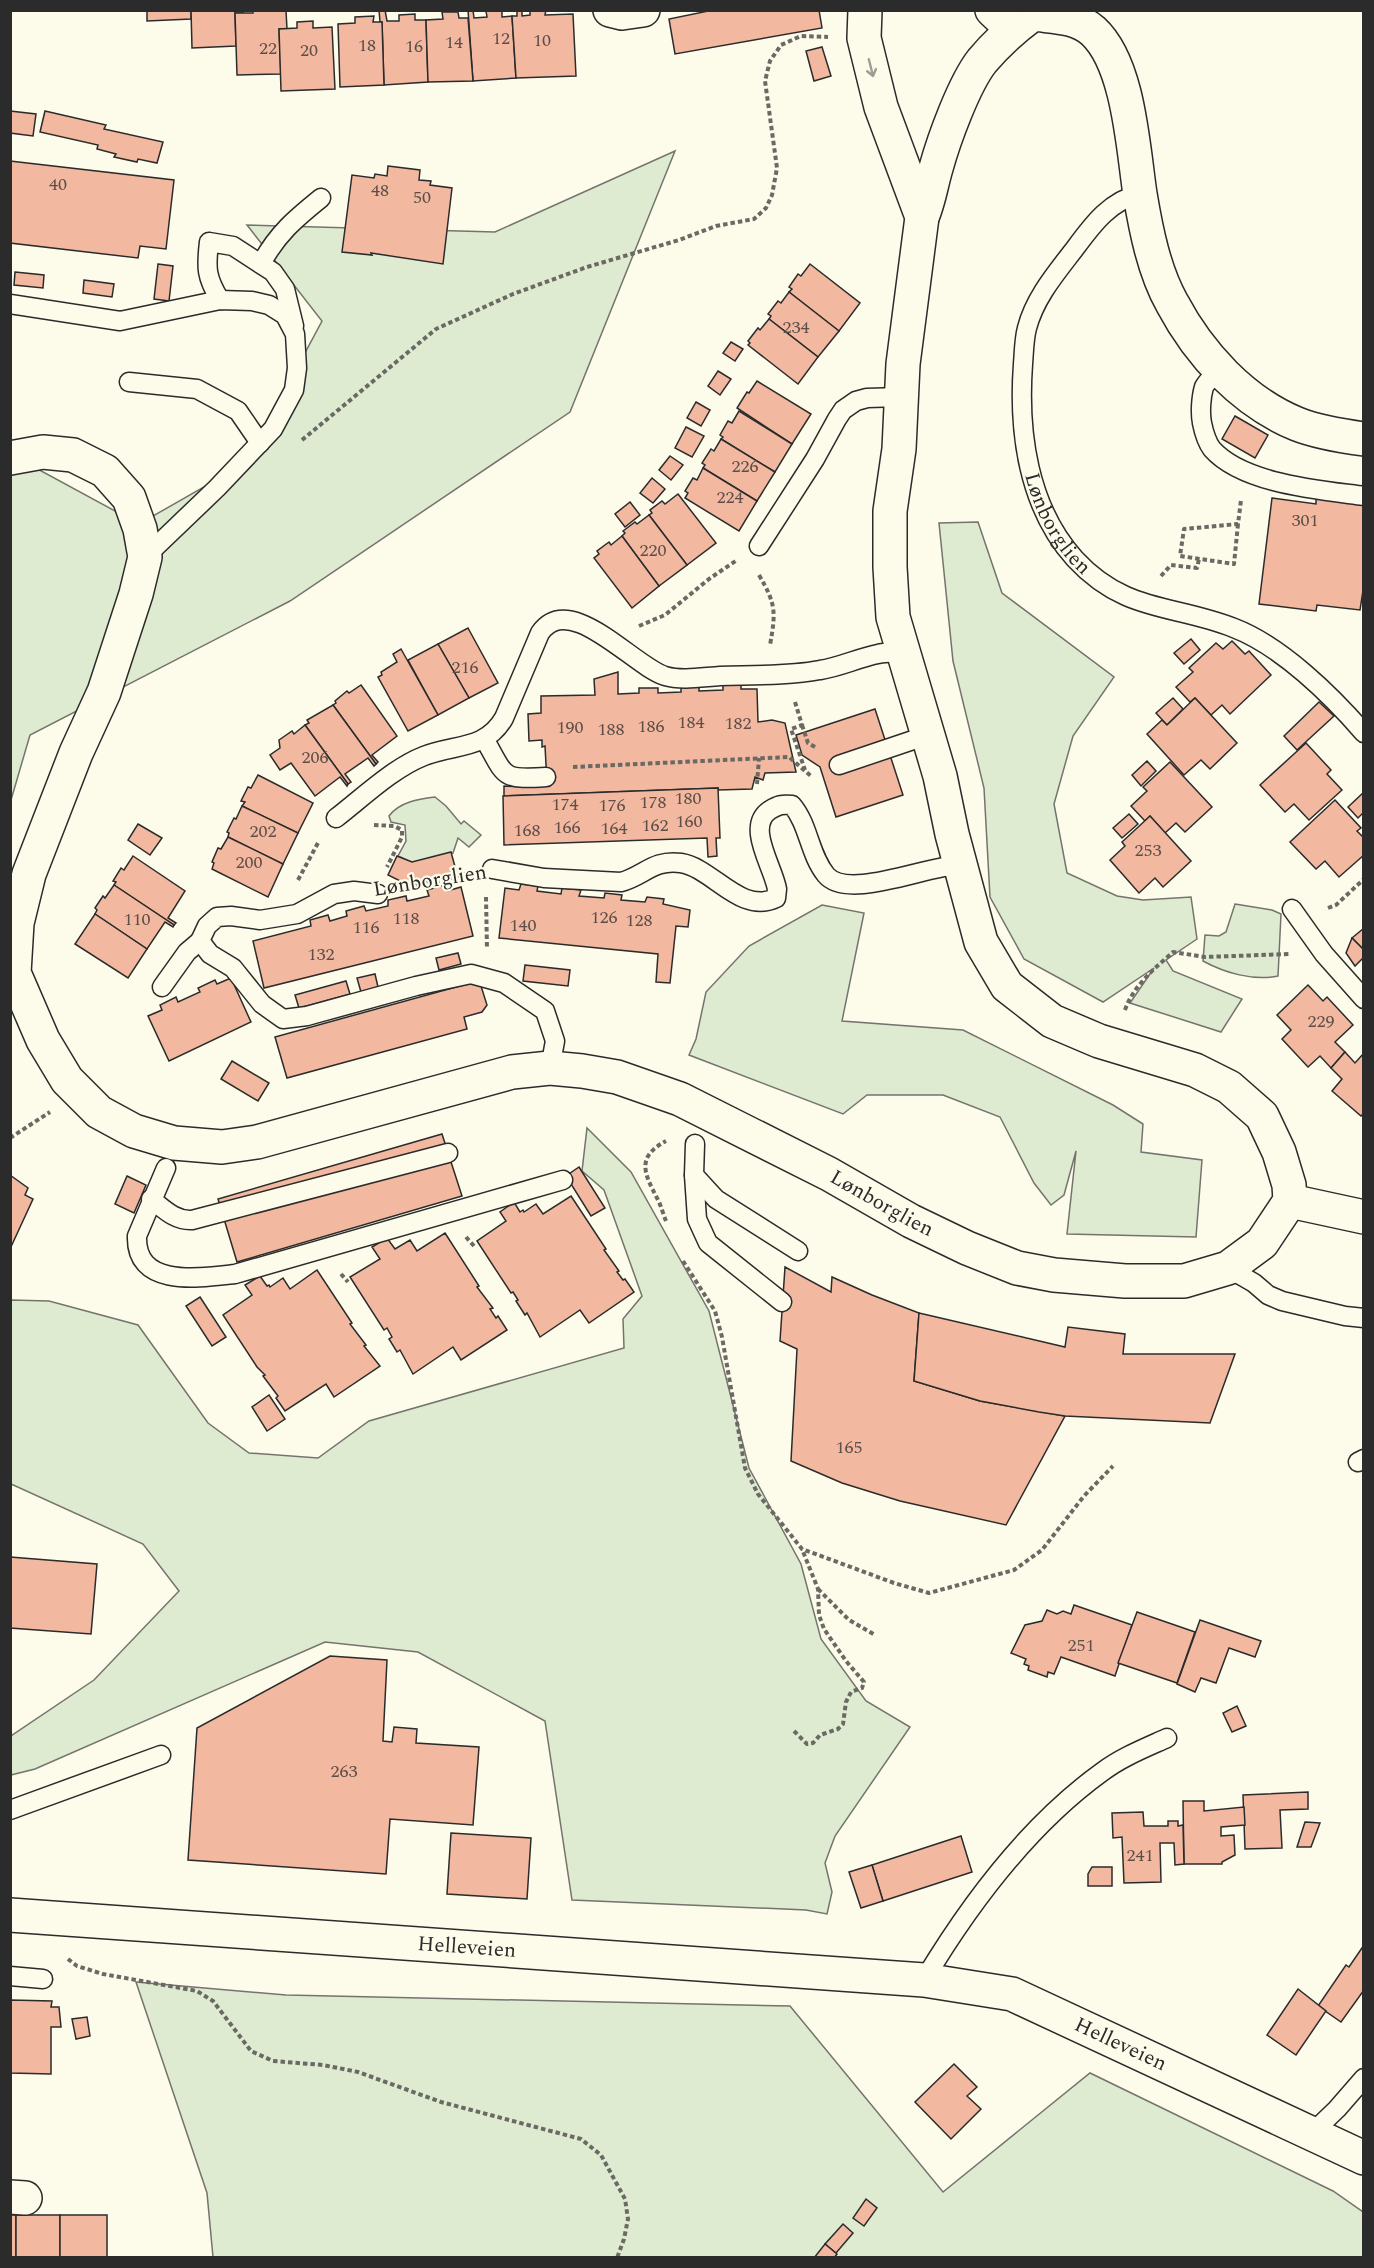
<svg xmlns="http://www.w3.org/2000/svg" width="1374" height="2268" viewBox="0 0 1374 2268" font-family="Spectral,serif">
  <rect width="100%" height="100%" fill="#fdfbea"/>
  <!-- green -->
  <g fill="#deebd1" stroke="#74746e" stroke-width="1.5">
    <path d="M675 151 570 412 290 601 30 735 11 800V468L34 467 139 524 246 463 322 321 247 225 495 232Z"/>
    <path d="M978 522 1002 593 1114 677 1073 736 1054 804 1067 873 1117 896 1143 900 1191 897 1197 939 1166 960 1173 971 1242 999 1221 1032 1130 1003 1154 968 1103 1002 1024 959 990 897 984 788 953 661 939 523Z"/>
    <path d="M435 797 446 806 461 824 464 821 481 835 469 847 458 838 453 853 413 863 398 856 406 841 405 825 391 822 389 816C399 802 419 799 435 797Z"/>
    <path d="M1235 904 1272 910 1281 914 1278 976C1253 981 1225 973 1203 961L1205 935 1219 936 1226 932Z"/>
    <path d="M822 905 864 913 842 1021 963 1030 1113 1105 1143 1124 1141 1152 1202 1160 1196 1237 1067 1234 1076 1151 1064 1195 1051 1205 1034 1183 1000 1117 943 1095H867L843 1114 689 1055 696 1039 706 992 749 946Z"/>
    <path d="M587 1128 631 1172 709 1311 749 1468 801 1564 821 1639 866 1701 910 1727 835 1836 825 1863 832 1892 827 1914 806 1910 572 1900 545 1721 418 1652 325 1642 35 1769 11 1775V1736L94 1680 179 1591 143 1544 11 1484V1300L49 1301 138 1325 208 1423 249 1453 318 1458 369 1421 624 1348 623 1319 642 1296 604 1190 582 1171Z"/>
    <path d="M136 1982 286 1995 790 2006 943 2192 1090 2073 1333 2191 1363 2212V2257H213L207 2193Z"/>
  </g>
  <!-- building -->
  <g fill="#f2b8a0" stroke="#2b2b2b" stroke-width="1.5">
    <path d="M147 10H191V19L147 21Z"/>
    <path d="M191 10H243V13H235L236 46 192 48Z"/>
    <path d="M253 10 286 11 287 29H279L281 74 237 75 235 13H253Z"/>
    <path d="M379 10H385L387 21H399V15L415 14V20H426L428 82 384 85 382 22H380Z"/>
    <path d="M468 10H473L474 18 487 17 486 11H502V17L512 16 516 78 473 81Z"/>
    <path d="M517 10H522V16L530 15V10H546L545 15 573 14 576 76 516 78 512 16H517Z"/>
    <path d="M713 10H819L822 28 675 54 669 19Z"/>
    <path d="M442 12H458L459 18H468L473 81 428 82 426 20 443 19Z"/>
    <path d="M374 16 373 22H382L384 85 340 87 338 24 355 23V17Z"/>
    <path d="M313 21V28L332 27 335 89 281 91 279 29 297 28V22Z"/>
    <path d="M822 47 831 76 814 81 806 51Z"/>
    <path d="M10 111 36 114 33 136 10 133Z"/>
    <path d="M45 111 106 125 104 129 163 142 157 163 138 159 137 162 114 157 116 154 97 149 98 145 40 132Z"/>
    <path d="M10 161 174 180 166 249 140 246 138 258 10 243Z"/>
    <path d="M388 166 420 170 419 180 431 181 430 185 452 188 443 264 371 253 372 255 342 252 352 175 374 178 375 174 387 176Z"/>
    <path d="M158 264 173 266 169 301 154 299Z"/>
    <path d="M810 264 860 303 839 331 789 292 792 289 789 287 798 274 801 276Z"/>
    <path d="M15 272 44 275 43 288 14 285Z"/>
    <path d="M84 280 114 284 112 297 83 293Z"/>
    <path d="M789 292 839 331 818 357 769 319 771 316 768 314 778 301 781 303Z"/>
    <path d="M769 319 818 357 798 384 748 345 750 343 748 341 758 328 760 330Z"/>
    <path d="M731 342 743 349 735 361 723 353Z"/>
    <path d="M718 371 731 379 720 395 708 386Z"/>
    <path d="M757 381 811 414 792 444 737 408 747 392 749 393Z"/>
    <path d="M696 402 710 410 701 426 687 418Z"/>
    <path d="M739 411 792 444 775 472 721 439 723 437 720 435 728 421 732 423Z"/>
    <path d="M1235 416 1268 435 1255 458 1222 439Z"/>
    <path d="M686 427 704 436 692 457 675 448Z"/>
    <path d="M721 439 775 472 757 501 703 468 705 465 702 463 711 449 714 451Z"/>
    <path d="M670 456 683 465 671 480 659 470Z"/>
    <path d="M703 468 757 501 739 531 685 498 688 493 685 491 693 478 697 480Z"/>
    <path d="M652 478 665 489 653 503 640 493Z"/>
    <path d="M678 494 716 543 687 565 649 515 652 513 650 510 662 501 665 504Z"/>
    <path d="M1272 498 1316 504V498L1364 504V584L1360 610 1317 605 1316 611 1259 604Z"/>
    <path d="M630 502 640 515 625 527 615 514Z"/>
    <path d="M649 515 687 565 659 586 622 536 625 533 623 531 635 522 637 524Z"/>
    <path d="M622 536 659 586 632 608 594 558 599 554 597 551 609 542 611 545Z"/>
    <path d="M468 628 498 683 469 698 438 644Z"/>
    <path d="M1191 639 1200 650 1184 664 1174 653Z"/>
    <path d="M1232 641 1245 654 1249 651 1271 675 1230 714 1222 705 1211 715 1195 698 1190 702 1176 687 1193 672 1189 668 1216 643 1223 649Z"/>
    <path d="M438 644 469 698 438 715 408 660Z"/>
    <path d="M401 649 438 715 408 731 378 677 382 675 381 672 397 662 393 654Z"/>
    <path d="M618 672V694L639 693V688H658V693L681 692V686H699V691L723 690V685H741V689H757L758 722 772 720 785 723 796 772 765 773 763 780 755 777 752 789 718 790V788L504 796V786L535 787 547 783 545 746 542 747V740L529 741 528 714 541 713V696L595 695 594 679Z"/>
    <path d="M361 685 397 736 372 755 378 762 376 764 333 705 336 703 335 701 347 691 349 693Z"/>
    <path d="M1173 698 1183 709 1167 725 1156 713Z"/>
    <path d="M1195 698 1237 743 1210 769 1201 760 1184 775 1147 734 1162 720 1167 725Z"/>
    <path d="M1319 702 1334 716 1297 750 1284 736Z"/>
    <path d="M333 705 376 764 374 766 368 758 345 774 351 782 348 784 305 725 309 723 307 720Z"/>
    <path d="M875 709 903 795 836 817 820 767 802 755 796 735Z"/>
    <path d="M305 725 348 784 347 786 340 777 315 796 291 763 280 770 270 755 280 748 279 740 292 731 294 734Z"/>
    <path d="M1306 743 1331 770 1327 774 1342 790 1309 820 1294 804 1285 812 1260 785Z"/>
    <path d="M1147 761 1156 771 1141 786 1132 775Z"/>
    <path d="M1170 762 1212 807 1185 832 1176 823 1165 833 1150 816 1145 821 1131 806 1147 791 1143 787Z"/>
    <path d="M258 775 313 803 298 833 242 806 245 802 241 801 248 787 251 788Z"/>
    <path d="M718 788 720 838H716L717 856 708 857 707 838 504 845 503 796Z"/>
    <path d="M1364 792V812L1358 818 1348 807Z"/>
    <path d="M1335 800 1361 828 1357 831 1364 838V855L1339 877 1325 861 1316 869 1290 842Z"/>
    <path d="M242 806 298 833 283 864 228 837 229 833 227 832 234 818 236 819Z"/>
    <path d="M1129 814 1138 824 1122 838 1113 828Z"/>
    <path d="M1150 816 1191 861 1163 887 1155 878 1139 893 1110 860 1125 846 1122 842Z"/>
    <path d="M138 824 162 838 150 855 128 840Z"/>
    <path d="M228 837 283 864 268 897 212 869 214 863 212 862 218 848 221 849Z"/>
    <path d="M451 852 457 874 410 886 388 875 397 856 412 862Z"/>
    <path d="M133 856 185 891 168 918 176 923 174 925 114 885 116 882 113 881 121 868 124 870Z"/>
    <path d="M521 884 538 886 537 891 561 894 562 888 581 890 579 896 604 898 605 893 622 895 621 900 645 902 647 897 664 899 663 904 690 910 688 927 676 926 670 983 656 982 658 954 499 938 505 888 519 890Z"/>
    <path d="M114 885 174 925 173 927 165 922 147 949 95 914 97 910 95 908 103 896 105 898Z"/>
    <path d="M445 885 447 891 461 887 473 936 264 988 253 941 311 926 310 920 328 915 330 921 347 916 346 911 364 906 366 911 388 906V900L406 896 407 901 429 896 427 890Z"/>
    <path d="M95 914 147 949 128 978 75 944Z"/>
    <path d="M1364 928V950L1352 938Z"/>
    <path d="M1352 938 1364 950V957L1355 966 1346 953Z"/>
    <path d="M458 953 461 964 439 970 436 958Z"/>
    <path d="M525 965 570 970 568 986 523 981Z"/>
    <path d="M375 974 378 987 361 992 357 978Z"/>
    <path d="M231 978 251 1022 169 1061 148 1016 162 1010 160 1005 176 997 178 1002 200 992 198 988 215 980 217 984Z"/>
    <path d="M346 981 350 994 299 1008 295 995Z"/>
    <path d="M474 982 481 986 487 1005 482 1012 464 1017 467 1029 287 1078 275 1037Z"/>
    <path d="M1308 985 1323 1001 1327 997 1353 1025 1335 1042 1345 1052 1331 1068 1320 1056 1308 1067 1282 1039 1291 1030 1277 1015Z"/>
    <path d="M1345 1052 1355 1063 1364 1053V1113L1361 1116 1332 1091 1342 1079 1331 1068Z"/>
    <path d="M232 1061 269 1083 258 1101 221 1079Z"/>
    <path d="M442 1134 462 1196 237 1262 218 1199Z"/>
    <path d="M579 1167 605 1208 591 1216 566 1176Z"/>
    <path d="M10 1175 28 1188 25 1195 33 1199 10 1249Z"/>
    <path d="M127 1176 146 1185 134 1213 115 1204Z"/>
    <path d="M571 1196 606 1249 604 1250 619 1271 617 1272 623 1280 625 1279 634 1292 589 1323 580 1310 540 1337 527 1313 525 1315 516 1301 518 1300 513 1292 511 1293 477 1241 506 1221 500 1212 514 1202 520 1212 523 1210 524 1212 536 1204 543 1214Z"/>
    <path d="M445 1233 479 1286 477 1287 493 1308 490 1309 496 1318 498 1316 507 1330 461 1360 453 1347 413 1374 400 1350 397 1352 389 1339 392 1337 387 1328 384 1330 350 1277 380 1259 372 1247 387 1238 395 1249 410 1240 417 1251Z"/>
    <path d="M785 1267 831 1292 832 1277 872 1295 919 1313 914 1381 980 1401 1065 1416 1006 1525 900 1501 842 1483 791 1461 797 1349 780 1341Z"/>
    <path d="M317 1270 352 1323 350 1324 366 1345 364 1346 380 1366 334 1397 326 1384 285 1411 276 1398 278 1396 263 1376 265 1375 257 1367 223 1315 252 1295 245 1285 260 1276 267 1286 269 1285 270 1287 283 1278 290 1289Z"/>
    <path d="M200 1297 226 1337 212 1346 186 1306Z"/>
    <path d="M919 1313 1065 1347 1068 1327 1125 1334 1123 1354H1235L1210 1423 1065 1416 1039 1412 980 1401 914 1381Z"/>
    <path d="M269 1395 285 1419 267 1431 252 1407Z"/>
    <path d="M10 1557 97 1564 91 1634 10 1628Z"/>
    <path d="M1074 1605 1132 1625 1115 1676 1061 1657 1054 1674 1048 1672 1047 1677 1028 1670 1029 1666 1024 1664 1026 1659 1011 1653 1025 1625 1042 1621 1047 1610 1057 1614 1063 1611 1071 1614Z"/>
    <path d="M1137 1612 1195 1632 1177 1683 1118 1663Z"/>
    <path d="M1200 1620 1261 1641 1255 1657 1229 1648 1216 1683 1201 1678 1195 1692 1177 1684Z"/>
    <path d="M330 1656 387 1660 383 1741 392 1742 394 1727 417 1729 416 1743 479 1747 473 1825 390 1819 386 1874 188 1860 197 1728Z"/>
    <path d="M1237 1706 1246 1726 1232 1732 1223 1713Z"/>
    <path d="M1308 1792V1809L1280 1810 1282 1848 1245 1849 1243 1795Z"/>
    <path d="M1183 1801H1204V1811L1244 1807 1245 1825 1221 1827V1836L1234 1835 1235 1855 1222 1862V1864H1184Z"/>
    <path d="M1143 1812 1144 1826H1168V1821H1178V1826L1183 1825 1184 1864 1175 1865 1174 1843H1160L1161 1882 1124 1883 1122 1837 1113 1838 1112 1813Z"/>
    <path d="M1305 1822 1320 1823 1311 1847H1297Z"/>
    <path d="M451 1833 531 1838 527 1899 447 1894Z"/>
    <path d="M961 1836 972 1872 883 1901 872 1865Z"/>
    <path d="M872 1865 883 1901 861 1908 849 1872Z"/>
    <path d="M1092 1867H1112V1886H1088V1874Z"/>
    <path d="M1364 1945V1990L1341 2022 1318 2006 1346 1965 1349 1967Z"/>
    <path d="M1298 1989 1326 2011 1296 2055 1267 2035Z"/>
    <path d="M10 2000 52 2001 51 2007H59L61 2027H51V2074L10 2073Z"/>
    <path d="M87 2017 90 2036 76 2039 72 2019Z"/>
    <path d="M954 2064 977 2087 967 2096 981 2109 951 2139 915 2102Z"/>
    <path d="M866 2199 877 2208 864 2226 853 2218Z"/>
    <rect x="10" y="2215" width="6" height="43"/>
    <rect x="16" y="2215" width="44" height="43"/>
    <rect x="60" y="2215" width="47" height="43"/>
    <path d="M843 2224 853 2233 836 2253 825 2244Z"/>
    <path d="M825 2244 837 2254 834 2258H814Z"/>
  </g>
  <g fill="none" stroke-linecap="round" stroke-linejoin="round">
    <defs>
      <g id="lane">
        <path id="s1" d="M1140 194C1111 200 1093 224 1076 247 1057 272 1035 297 1027 328 1024 339 1024 352 1023 364 1018 432 1028 507 1075 559 1125 613 1173 604 1234 628 1281 646 1331 695 1364 733"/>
        <path d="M261 264C277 234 295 219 321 198"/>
        <path d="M220 300C206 277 206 268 209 242L233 246 273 272 285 289 294 326"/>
        <path d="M10 304 120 321 220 300 252 301 269 305 285 315 295 334 297 368 294 390 273 429 217 488 145 557"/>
        <path d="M1219 369C1215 374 1207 381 1204 387 1201 397 1200 413 1202 423 1204 433 1206 441 1212 449 1243 484 1320 490 1364 496"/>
        <path d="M129 382 197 389 238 411 260 443"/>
        <path d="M759 546 815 459 837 419 843 410 856 401 867 398 901 397"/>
        <path d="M485 740C506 777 501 780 546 777"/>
        <path d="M839 765 928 735"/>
        <path d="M336 818C362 798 393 768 424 756 454 744 486 750 504 718L540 633C570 590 633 666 665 676 682 681 703 677 720 676 753 675 788 676 820 670 840 667 858 658 878 654 886 652 896 653 905 652"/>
        <path d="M492 869 544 878 621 882C644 876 653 859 681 863 713 868 740 915 776 898L777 889C773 866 745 826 770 810 778 805 782 804 792 805 809 825 809 854 826 875 848 901 928 865 960 865"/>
        <path d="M378 894 354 891 334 894 297 914 260 920 231 916 217 917 207 926 200 941 210 954 233 968 262 1004 283 1019 307 1016 416 986 471 974 504 983 545 1011 555 1041 550 1068"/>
        <path d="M1292 909 1324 954 1364 999"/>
        <path d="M162 987 187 952 200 941"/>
        <path d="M695 1144 694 1175 716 1199 798 1251"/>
        <path d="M166 1168 137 1236C135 1288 199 1278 235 1274L563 1180"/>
        <path d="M694 1175 697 1219 708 1243 782 1302"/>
        <path d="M151 1199C164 1209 175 1221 192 1220L448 1153"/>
        <path d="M1228 1268 1254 1283 1268 1295 1282 1301 1345 1316 1364 1318"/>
        <path d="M1358 1462 1364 1459"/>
        <path d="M10 1810 161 1755"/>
        <path d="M10 1976 43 1979"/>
        <path d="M924 1980C969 1905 1030 1824 1102 1772 1122 1757 1145 1748 1167 1738"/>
        <path d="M1312 2133 1337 2109 1364 2078"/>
      </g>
      <g id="street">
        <path d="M610 10 622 13 643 10"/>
        <path d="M922 217C929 201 931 185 936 168 944 139 964 84 982 61 997 43 1014 28 1033 14 1054 17 1076 16 1093 31 1129 64 1133 148 1140 194 1146 230 1154 271 1172 303 1199 354 1243 402 1297 424 1317 432 1342 436 1364 439"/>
        <path d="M1290 1201 1364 1217"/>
        <path d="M10 2197 25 2198"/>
      </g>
      <g id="secondary">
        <path d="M992 10 1012 29"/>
        <path id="s2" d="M10 458 43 452 73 455 105 471 129 498 140 529 145 557 136 594 104 692 76 753 29 874 17 923 14 973 43 1040 67 1080 99 1112 134 1131 174 1143 222 1147 257 1142 512 1072 550 1068 582 1071 617 1077 680 1099 829 1174 911 1221 967 1248 1017 1268 1054 1275 1125 1281H1184L1228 1268 1262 1243 1290 1201 1289 1185 1279 1152 1262 1116 1229 1087 1195 1070 1099 1041 1052 1021 1007 986 981 942 952 834 940 776 893 617 890 567V511L899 449 903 364 922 217 881 107 864 38 865 10"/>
      </g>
      <g id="primary">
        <path id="s3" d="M10 1915 924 1980 1012 1994 1364 2158"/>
      </g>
    </defs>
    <!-- lane casing -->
    <use href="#lane" stroke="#2b2b2b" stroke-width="21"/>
    <!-- street casing -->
    <use href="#street" stroke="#2b2b2b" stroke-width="36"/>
    <!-- secondary casing -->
    <use href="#secondary" stroke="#2b2b2b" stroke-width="36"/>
    <!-- primary casing -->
    <use href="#primary" stroke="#2b2b2b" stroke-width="36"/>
    <!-- path -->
    <g stroke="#6a6964" stroke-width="4" stroke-dasharray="4.5 3" stroke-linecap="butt">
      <path d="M302 440 436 329 513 294 587 267 679 240 716 226 754 219 766 208 772 195 777 168 765 81 770 61 781 45 801 36 828 37"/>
      <path d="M1238 524 1234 564 1180 556 1184 529 1238 524 1241 500"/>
      <path d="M759 575C776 604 776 612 770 645"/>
      <path d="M1161 576 1171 565 1197 568 1199 559"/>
      <path d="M639 626 665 615 709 579 737 560"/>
      <path d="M795 702 802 725 791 729 805 770"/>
      <path d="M802 725 808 743 817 748"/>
      <path d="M573 767 789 757 812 777"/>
      <path d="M757 784 759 758"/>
      <path d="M374 825 394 826 402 830V837L387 867"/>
      <path d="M298 880 319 841"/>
      <path d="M406 890 465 874"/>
      <path d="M486 897 487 949"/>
      <path d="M1328 908 1336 905 1364 879"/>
      <path d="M1125 1010C1133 986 1155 968 1173 952L1205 957 1290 954"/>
      <path d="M10 1138 50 1112"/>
      <path d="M666 1221C663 1214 661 1205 657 1198 644 1173 636 1157 666 1141"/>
      <path d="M466 1237 474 1246"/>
      <path d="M683 1261 715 1311 722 1337 745 1468 758 1494 802 1549 894 1583 929 1593 1014 1570 1042 1550 1084 1496 1113 1466"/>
      <path d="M341 1274 348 1282"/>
      <path d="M818 1589 849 1620 875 1635"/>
      <path d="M794 1731 807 1744 813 1743 820 1735 838 1729 843 1724 846 1702 851 1692 862 1688 864 1682 846 1661 824 1629 819 1615 818 1589 802 1549"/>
      <path d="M68 1959 77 1966 103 1974 197 1991 213 2001 251 2051 273 2061 323 2065 358 2072 441 2102 581 2139 601 2155 625 2199 628 2219 624 2239 617 2258"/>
    </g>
    <!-- lane -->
    <use href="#lane" stroke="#fdfbea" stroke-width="18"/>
    <!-- street -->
    <use href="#street" stroke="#fdfbea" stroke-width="33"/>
    <!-- secondary -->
    <use href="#secondary" stroke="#fdfbea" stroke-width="33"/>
    <!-- primary -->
    <use href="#primary" stroke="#fdfbea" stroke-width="33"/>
  </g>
  <!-- one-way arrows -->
  <defs><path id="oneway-shaft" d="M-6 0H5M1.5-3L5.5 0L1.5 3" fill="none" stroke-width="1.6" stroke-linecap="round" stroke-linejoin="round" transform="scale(1.5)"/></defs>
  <use stroke="#9e9d94" href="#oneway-shaft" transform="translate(871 68) rotate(76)"/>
  <g text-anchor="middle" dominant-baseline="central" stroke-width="4.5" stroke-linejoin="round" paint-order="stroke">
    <!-- number labels -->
    <g font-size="18" fill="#5d4e48">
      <text x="501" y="38">12</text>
      <text x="542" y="40">10</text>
      <text x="454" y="42">14</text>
      <text x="367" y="45">18</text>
      <text x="414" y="46">16</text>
      <text x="268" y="48">22</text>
      <text x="309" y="50">20</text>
      <text x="58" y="184">40</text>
      <text x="380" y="190">48</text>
      <text x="422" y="197">50</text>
      <text x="796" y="327">234</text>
      <text x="745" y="466">226</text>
      <text x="730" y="497">224</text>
      <text x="1305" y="520">301</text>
      <text x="653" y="550">220</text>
      <text x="465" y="667">216</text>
      <text x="691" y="722">184</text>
      <text x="738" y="723">182</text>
      <text x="651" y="726">186</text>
      <text x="570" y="727">190</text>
      <text x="611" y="729">188</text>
      <text x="315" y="757">206</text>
      <text x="688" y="798">180</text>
      <text x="653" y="802">178</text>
      <text x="565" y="804">174</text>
      <text x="612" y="805">176</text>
      <text x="689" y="821">160</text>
      <text x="655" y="825">162</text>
      <text x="567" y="827">166</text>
      <text x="614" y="828">164</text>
      <text x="527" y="830">168</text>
      <text x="263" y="831">202</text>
      <text x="1148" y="850">253</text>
      <text x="249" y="862">200</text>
      <text x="604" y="917">126</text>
      <text x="406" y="918">118</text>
      <text x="137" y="919">110</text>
      <text x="639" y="920">128</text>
      <text x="523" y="925">140</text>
      <text x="366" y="927">116</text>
      <text x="321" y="954">132</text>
      <text x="1321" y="1021">229</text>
      <text x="849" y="1447">165</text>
      <text x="1081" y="1645">251</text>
      <text x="344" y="1771">263</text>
      <text x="1140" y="1855">241</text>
    </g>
    <!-- street labels -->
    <g font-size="21" fill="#2b2b2b" stroke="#fdfbea">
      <text stroke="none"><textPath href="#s1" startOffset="384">Lønborglien</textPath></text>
      <text transform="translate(430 881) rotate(-9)">Lønborglien</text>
      <text stroke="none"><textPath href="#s2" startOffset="1630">Lønborglien</textPath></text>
      <text stroke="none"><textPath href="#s3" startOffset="458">Helleveien</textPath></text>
      <text stroke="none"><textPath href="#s3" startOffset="1125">Helleveien</textPath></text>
    </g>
  </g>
  <!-- border -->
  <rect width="1374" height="2268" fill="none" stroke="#2b2b2b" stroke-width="24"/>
</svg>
